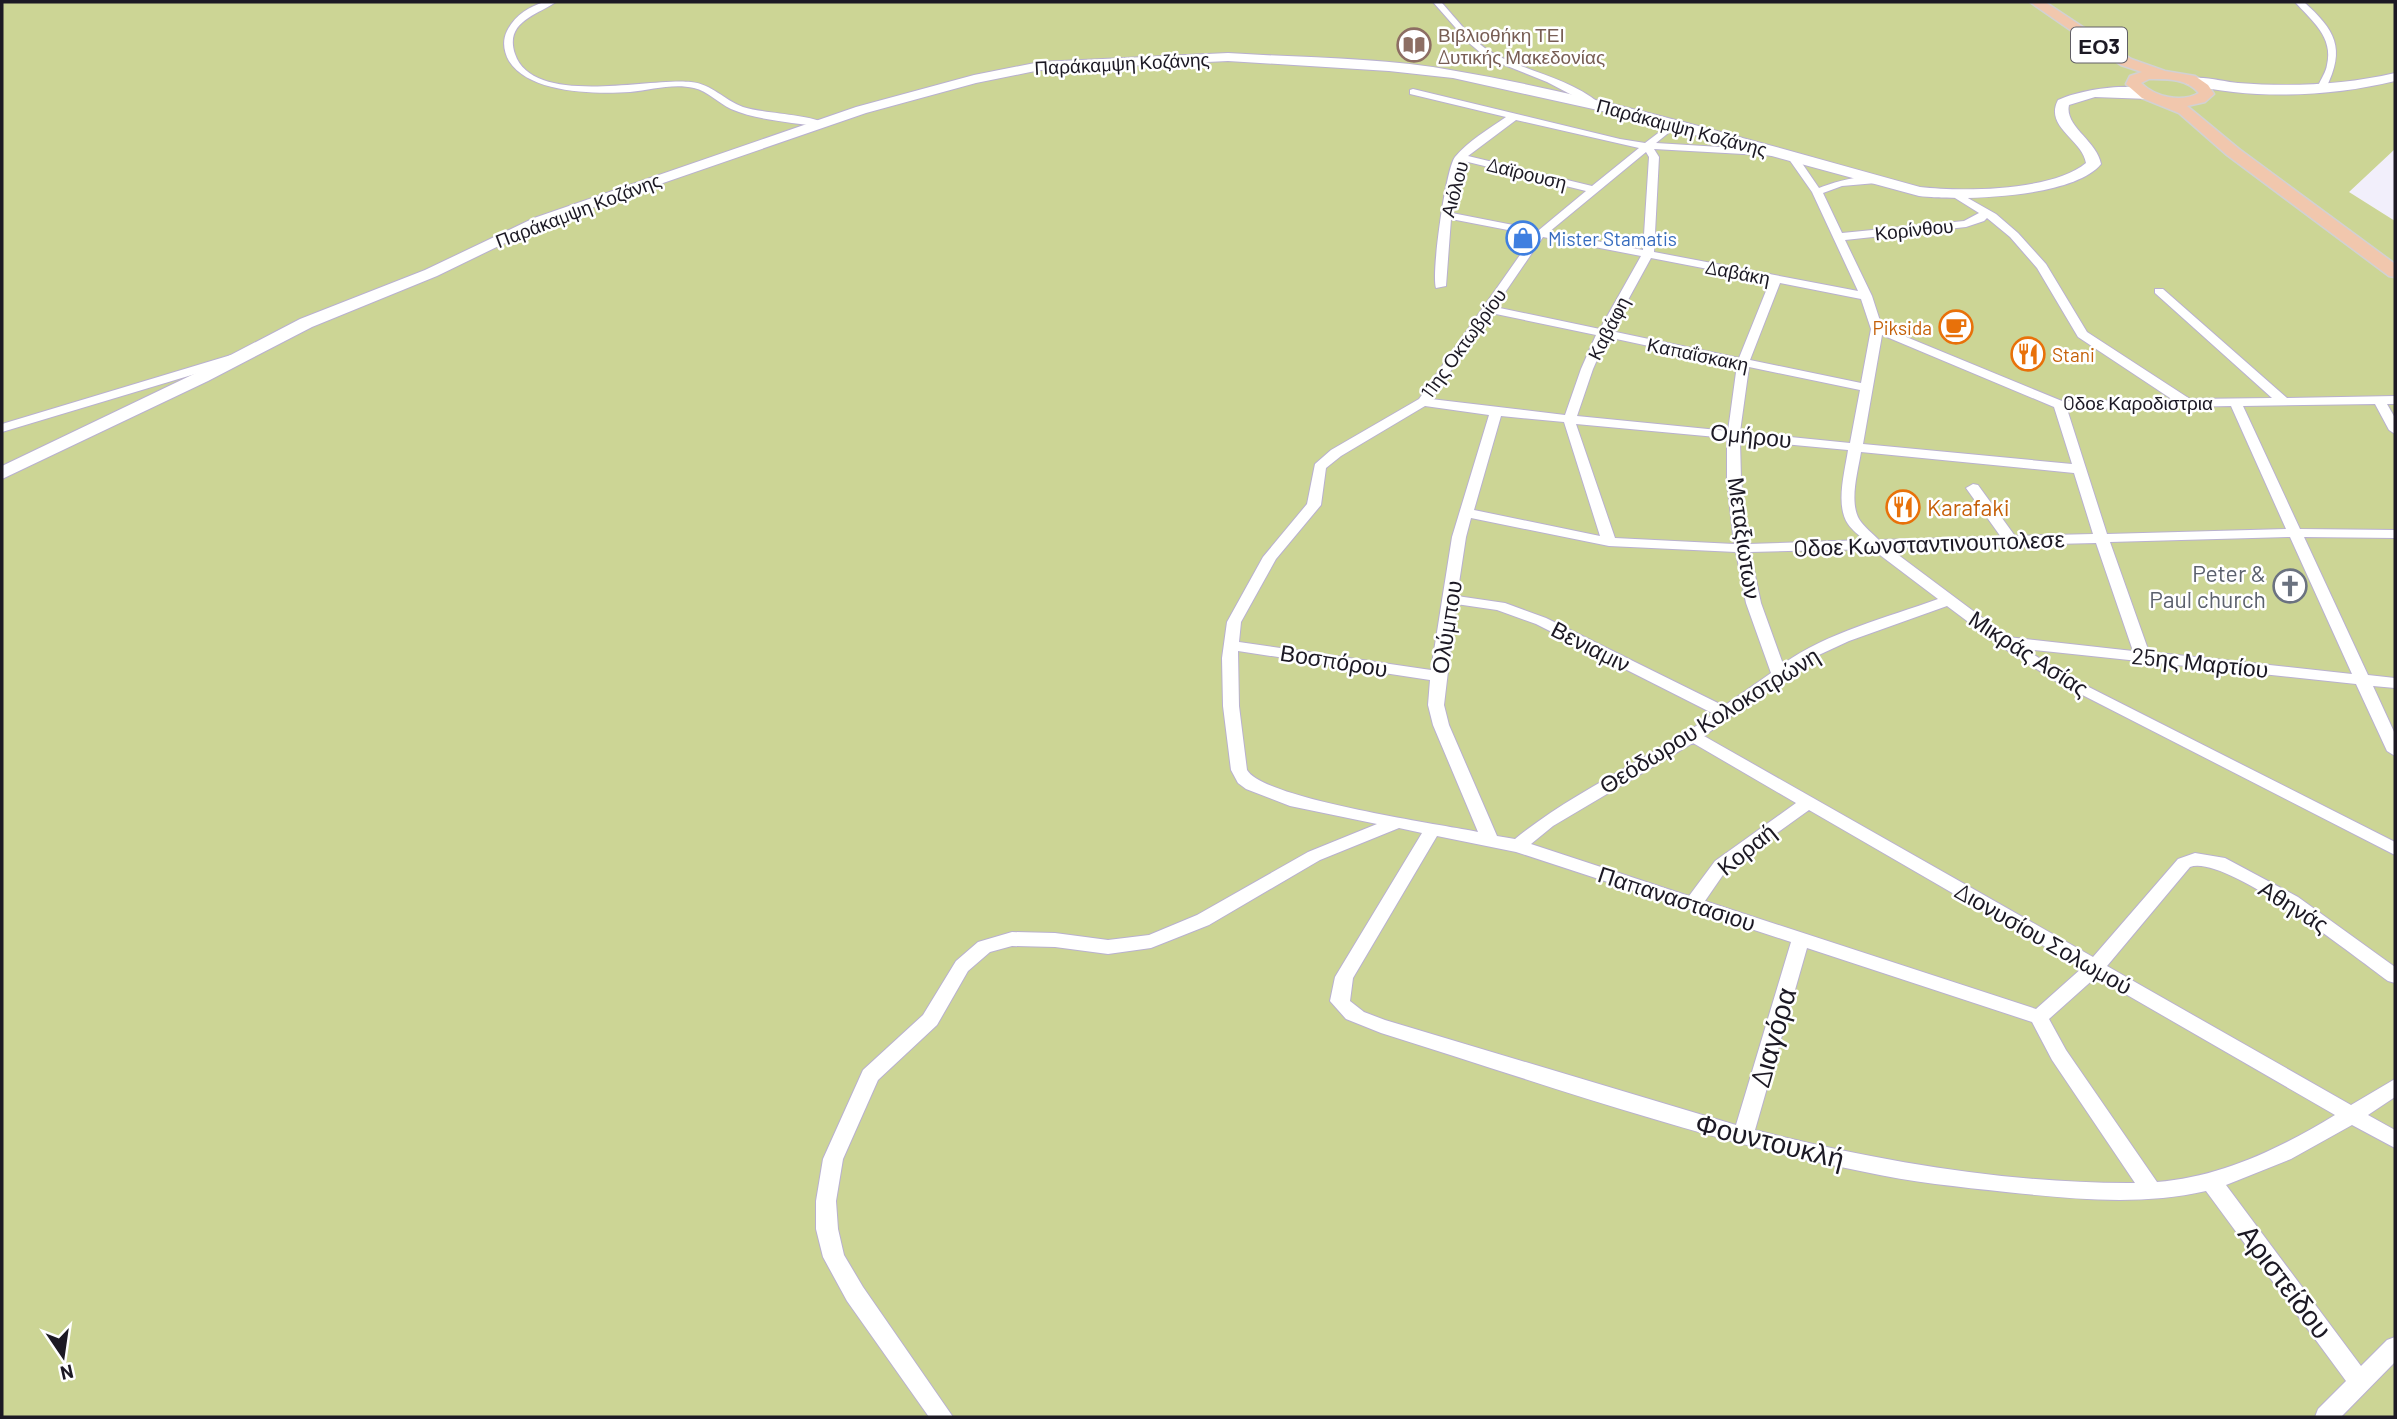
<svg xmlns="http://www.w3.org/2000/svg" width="2397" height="1419" viewBox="0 0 2397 1419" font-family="Barlow,sans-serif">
  <rect width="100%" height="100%" fill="#f2effb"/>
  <!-- green -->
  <path fill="#ccd595" d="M2 2H2395V149L2349 192 2395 221V1417H2Z"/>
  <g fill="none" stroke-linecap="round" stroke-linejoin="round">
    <defs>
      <g id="street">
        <path d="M544 2H556C537 15 504 22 515 54 533 108 651 77 691 82 712 84 724 100 743 107 765 114 810 114 826 124L821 127C792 122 759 121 731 109 718 103 708 91 694 88 673 83 651 90 630 92 596 94 530 94 509 61 504 52 502 41 507 31 515 15 529 7 544 2Z"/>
        <path d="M1433 2H1441C1457 19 1474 44 1496 55 1529 72 1570 79 1599 103L1591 105 1547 82 1487 58 1469 43Z"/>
        <path d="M2295 2H2304C2335 30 2346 48 2326 88L2318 86C2321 79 2326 72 2327 65 2334 37 2311 20 2295 2Z"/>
        <path d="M1413 89 1620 139 1645 143 1674 121 1677 122V126L1656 143 1783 151V155L1779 156 1654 149 1659 157 1654 252 1858 291 1812 192 1786 155 1791 152 1795 153 1819 188C1834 182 1868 172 1881 180L1876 183 1842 186 1823 193 1842 233 1964 221 1979 213 1955 198 1954 196 1959 193 1996 214 2018 233 2046 264 2087 332 2190 399 2272 398 2155 293V289H2163L2287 398 2395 396V404H2387L2395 418V434L2389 430 2375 404 2243 406 2300 529 2395 530V538L2304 537 2368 675 2395 678V688L2373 686 2395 734V756L2387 751 2356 684 2025 649 2067 676 2395 842V855L2057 682 1999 645 1947 606 1849 641 1808 660 1704 736 2093 957 2178 859 2195 853 2225 858 2298 897 2395 967V983L2388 981C2355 957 2226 854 2190 867L2107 966 2351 1105 2395 1079V1097L2368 1115 2395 1130V1148L2352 1125 2291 1159 2226 1185 2361 1366 2387 1340 2395 1337V1362L2341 1417H2315L2318 1409 2346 1381 2206 1191C2140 1206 2074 1199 2006 1192 1959 1187 1911 1182 1865 1172 1700 1140 1541 1083 1381 1033L1346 1019 1330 1001 1335 977 1422 833 1399 828 1320 860 1209 925 1151 948 1108 954 1055 947 1012 946 990 952 968 971 937 1025 878 1080 843 1159 836 1201 838 1229 844 1255 863 1287 953 1417H929L847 1301 823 1257 816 1229V1201L823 1159 863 1070 923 1015 956 961 978 942 1012 932 1055 933 1108 940 1149 935 1197 915 1308 852 1377 824 1290 806 1246 789 1238 783 1231 770 1223 706 1222 658 1227 622 1263 557 1307 504 1315 464 1331 450 1419 399 1534 235 1451 219 1446 286 1436 288C1431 273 1446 168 1455 157 1468 141 1489 129 1506 117L1410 94V90ZM1516 120 1639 148 1592 186 1468 156ZM1646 152 1649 157 1643 250 1549 232ZM1464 161 1586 191 1539 230 1452 213ZM1987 218 2010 237 2037 268 2078 337 2173 400 2062 401 1882 327 1872 296 1845 240 1966 227 1984 221ZM1543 237 1641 256 1600 329 1495 307ZM1651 258 1770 281 1739 358 1611 331ZM1780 283 1861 299 1871 329 1861 383 1750 360ZM1491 313 1596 335 1581 369 1565 415 1431 399ZM1882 335 2054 407 2072 464 1863 444ZM1607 337 1737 365 1728 431 1577 416 1593 369ZM1749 367 1860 390 1850 443 1740 432ZM1425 406 1489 415 1452 537 1431 670 1239 642 1241 622 1276 559 1321 505 1326 468 1341 456ZM2231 406 2286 529 2107 534 2067 409ZM1501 416 1564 422 1600 536 1474 510ZM1576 424 1727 438V480L1734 544 1615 538ZM1740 440 1848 450C1845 471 1835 505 1848 524 1852 530 1859 535 1864 540L1748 544 1741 480ZM1861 452 2074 473 2093 534 2015 536 1978 485 1973 484 1966 488 2001 537 1879 540C1873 534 1864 527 1859 519 1849 501 1858 471 1861 452ZM1471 518 1609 546 1736 552 1746 603 1771 673 1724 706 1546 618 1505 603 1457 596 1466 537ZM2290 537 2352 674 2149 652 2110 542ZM2096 543 2133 651 2008 637 1889 548ZM1872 549 1938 599C1886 618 1828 632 1783 664L1761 603 1750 552ZM1456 604 1497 610 1536 624 1714 714C1650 759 1575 790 1515 839L1497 836 1449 725 1444 705ZM1238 651 1430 680 1428 705 1433 725 1478 832C1439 824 1264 799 1247 770L1239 706ZM1693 743 1796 803 1715 861 1689 896 1531 844 1553 826ZM1809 810 2082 968 2036 1009 1705 901 1727 869ZM1437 836 1516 852 1791 942 1736 1125 1385 1020 1364 1012 1350 1001 1353 978ZM1807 948 2032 1022 2052 1060 2135 1183C2011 1184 1875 1161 1755 1130ZM2096 977 2335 1115C2281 1148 2221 1177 2157 1182L2066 1050 2049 1019Z"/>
        <path d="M231 355 237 359 235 362 2 432V424Z"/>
      </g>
      <g id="secondary">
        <path d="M1228 53C1303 58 1381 57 1456 71 1613 98 1766 145 1920 187 1963 192 2052 191 2086 163 2082 139 2044 127 2058 100 2079 90 2137 79 2156 95L2149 99 2095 97 2069 105C2064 126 2097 141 2101 164 2073 198 1961 201 1919 196L1625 116 1453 78 1389 71 1228 61 1040 70 976 83 866 113 544 224 437 276 312 327 208 381 2 479V466L196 373 300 319 425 270 534 218 856 107 974 75 1040 62Z"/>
        <path d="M2395 73V81C2330 97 2253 100 2187 84L2185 81C2195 73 2224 82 2238 83 2290 87 2344 85 2395 73Z"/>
      </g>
      <path id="primary" d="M2030 2H2045L2131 59 2165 71 2195 76 2208 85 2214 94 2205 102 2187 106 2239 149 2395 264V277L2389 276 2227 155 2179 113 2142 98 2126 84 2130 76 2142 72 2121 65ZM2149 79C2167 79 2186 78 2199 93 2181 103 2155 97 2141 83Z"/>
    </defs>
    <!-- street casing -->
    <use href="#street" stroke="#b9b1cf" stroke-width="2"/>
    <!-- secondary casing -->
    <use href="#secondary" stroke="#b9b1cf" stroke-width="2"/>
    <!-- primary casing -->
    <use href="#primary" stroke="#d2d1d3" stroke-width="3"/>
    <!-- street -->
    <use href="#street" fill="#fff" fill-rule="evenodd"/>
    <!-- secondary -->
    <use href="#secondary" fill="#fff" fill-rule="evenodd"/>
    <!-- primary -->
    <use href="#primary" fill="#f1c7ad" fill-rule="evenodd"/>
  </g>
  <!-- icons -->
  <defs>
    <symbol id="library-ring" viewBox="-11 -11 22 22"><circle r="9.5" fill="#fff" stroke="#8d6e63" stroke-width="1.5"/><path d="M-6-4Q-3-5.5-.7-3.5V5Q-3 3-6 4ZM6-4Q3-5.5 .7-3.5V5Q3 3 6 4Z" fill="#8d6e63"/></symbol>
    <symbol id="shop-ring" viewBox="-11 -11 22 22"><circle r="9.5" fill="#fff" stroke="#3f7fe0" stroke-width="1.5"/><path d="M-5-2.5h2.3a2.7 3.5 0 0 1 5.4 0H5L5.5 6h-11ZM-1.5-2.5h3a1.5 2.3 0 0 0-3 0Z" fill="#3f7fe0"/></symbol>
    <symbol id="cafe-ring" viewBox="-11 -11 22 22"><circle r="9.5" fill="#fff" stroke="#e8710a" stroke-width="1.5"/><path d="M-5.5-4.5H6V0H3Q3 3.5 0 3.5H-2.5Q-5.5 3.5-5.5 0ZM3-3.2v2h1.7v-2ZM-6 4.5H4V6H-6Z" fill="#e8710a"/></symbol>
    <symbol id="restaurant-ring" viewBox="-11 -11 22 22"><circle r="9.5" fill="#fff" stroke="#e8710a" stroke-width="1.5"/><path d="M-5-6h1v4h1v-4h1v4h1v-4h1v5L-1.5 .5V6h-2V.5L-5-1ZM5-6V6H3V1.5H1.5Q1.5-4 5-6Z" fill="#e8710a"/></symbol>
    <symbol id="church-ring" viewBox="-11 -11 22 22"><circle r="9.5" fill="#fff" stroke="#6b7280" stroke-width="1.5"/><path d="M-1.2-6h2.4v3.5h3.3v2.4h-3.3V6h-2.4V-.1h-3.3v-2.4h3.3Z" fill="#6b7280"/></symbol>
  </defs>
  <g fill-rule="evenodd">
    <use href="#library-ring" x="1395" y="26" width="38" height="38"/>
    <use href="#shop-ring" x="1504" y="219" width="38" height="38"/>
    <use href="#cafe-ring" x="1937" y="308" width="38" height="38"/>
    <use href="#restaurant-ring" x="2009" y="335" width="38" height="38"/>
    <use href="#restaurant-ring" x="1884" y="488" width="38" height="38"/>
    <use href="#church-ring" x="2271" y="567" width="38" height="38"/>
  </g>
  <g text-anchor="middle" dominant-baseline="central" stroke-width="5" stroke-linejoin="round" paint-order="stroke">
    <!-- far-education labels -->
    <g font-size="19" fill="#785e54" stroke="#fff" text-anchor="start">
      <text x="1438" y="34">Βιβλιοθήκη ΤΕΙ<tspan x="1438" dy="22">Δυτικής Μακεδονίας</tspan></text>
    </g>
    <!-- far-street labels -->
    <g font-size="19" fill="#1c1924" stroke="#fff">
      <text transform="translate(1122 63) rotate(-3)">Παράκαμψη Κοζάνης</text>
      <text transform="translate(1682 127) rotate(15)">Παράκαμψη Κοζάνης</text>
      <text transform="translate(1527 173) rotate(14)">Δαϊρουση</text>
      <text transform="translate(1454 189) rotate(-75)">Αιόλου</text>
      <text transform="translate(578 210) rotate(-21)">Παράκαμψη Κοζάνης</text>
      <text transform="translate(1914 229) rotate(-6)">Κορίνθου</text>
      <text transform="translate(1738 272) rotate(11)">Δαβάκη</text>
      <text transform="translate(1608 328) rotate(-63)">Καβάφη</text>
      <text transform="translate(1463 343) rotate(-54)">11ης Οκτωβρίου</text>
      <text transform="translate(1698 354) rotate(12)">Καπαΐσκακη</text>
      <text x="2138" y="402">Oδοε Καροδιστρια</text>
    </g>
    <!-- far-shop labels -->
    <g font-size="19" fill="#366cbe" stroke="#fff" text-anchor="start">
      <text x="1548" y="238">Mister Stamatis</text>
    </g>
    <!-- far-food labels -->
    <g font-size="19" fill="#c56008" stroke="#fff" text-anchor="end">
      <text x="1932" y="327">Piksida</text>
      <text x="2052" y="354" text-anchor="start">Stani</text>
    </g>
    <!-- shield labels -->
    <rect fill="#fff" stroke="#605e66" stroke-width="2" x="2071" y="27.5" width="56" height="35" rx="5"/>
    <g font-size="21" font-weight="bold" fill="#1c1924">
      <text x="2099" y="45">ΕΟ3</text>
    </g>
    <!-- street labels -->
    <g font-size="23" fill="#1c1924" stroke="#fff">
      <text transform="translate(1751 435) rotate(6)">Ομήρου</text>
      <text transform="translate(1745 538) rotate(82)">Μεταξιωτων</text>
      <text transform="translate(1929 543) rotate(-2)">Oδοε Κωνσταντινουπολεσε</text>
      <text transform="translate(1446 627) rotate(-81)">Ολύμπου</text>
      <text transform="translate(1591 646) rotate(27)">Βενιαμιν</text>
      <text transform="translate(2029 653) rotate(33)">Μικράς Ασίας</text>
      <text transform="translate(1334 660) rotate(9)">Βοσπόρου</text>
      <text transform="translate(2200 662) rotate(6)">25ης Μαρτίου</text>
      <text transform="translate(1709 720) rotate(-32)">Θεόδωρου Κολοκοτρώνη</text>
      <text transform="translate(1746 849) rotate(-39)">Κοραή</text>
      <text transform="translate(1677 898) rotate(18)">Παπαναστασιου</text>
      <text transform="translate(2294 906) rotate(32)">Αθηνάς</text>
      <text transform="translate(2044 938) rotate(30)">Διονυσίου Σολωμού</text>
    </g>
    <!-- food labels -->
    <g font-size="23" fill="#c56008" stroke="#fff" text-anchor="start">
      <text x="1927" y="507">Karafaki</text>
    </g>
    <!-- worship labels -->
    <g font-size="23" fill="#5b616d" stroke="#fff" text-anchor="end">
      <text x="2266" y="573">Peter &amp;<tspan x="2266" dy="26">Paul church</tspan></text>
    </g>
    <!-- near-street labels -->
    <g font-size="28" fill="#1c1924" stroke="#fff">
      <text transform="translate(1772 1037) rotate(-74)">Διαγόρα</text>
      <text transform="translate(1770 1140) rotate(14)">Φουντουκλή</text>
      <text transform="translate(2286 1281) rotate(53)">Αριστείδου</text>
    </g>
  </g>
  <!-- border -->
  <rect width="2397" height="1419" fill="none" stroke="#1c1924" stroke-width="7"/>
  <!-- north arrow -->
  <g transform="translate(63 1356) rotate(167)" stroke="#ffffff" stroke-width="5" paint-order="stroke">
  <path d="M0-5L12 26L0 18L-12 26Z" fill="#1c1924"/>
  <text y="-10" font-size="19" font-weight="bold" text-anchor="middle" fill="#1c1924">N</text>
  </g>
</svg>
